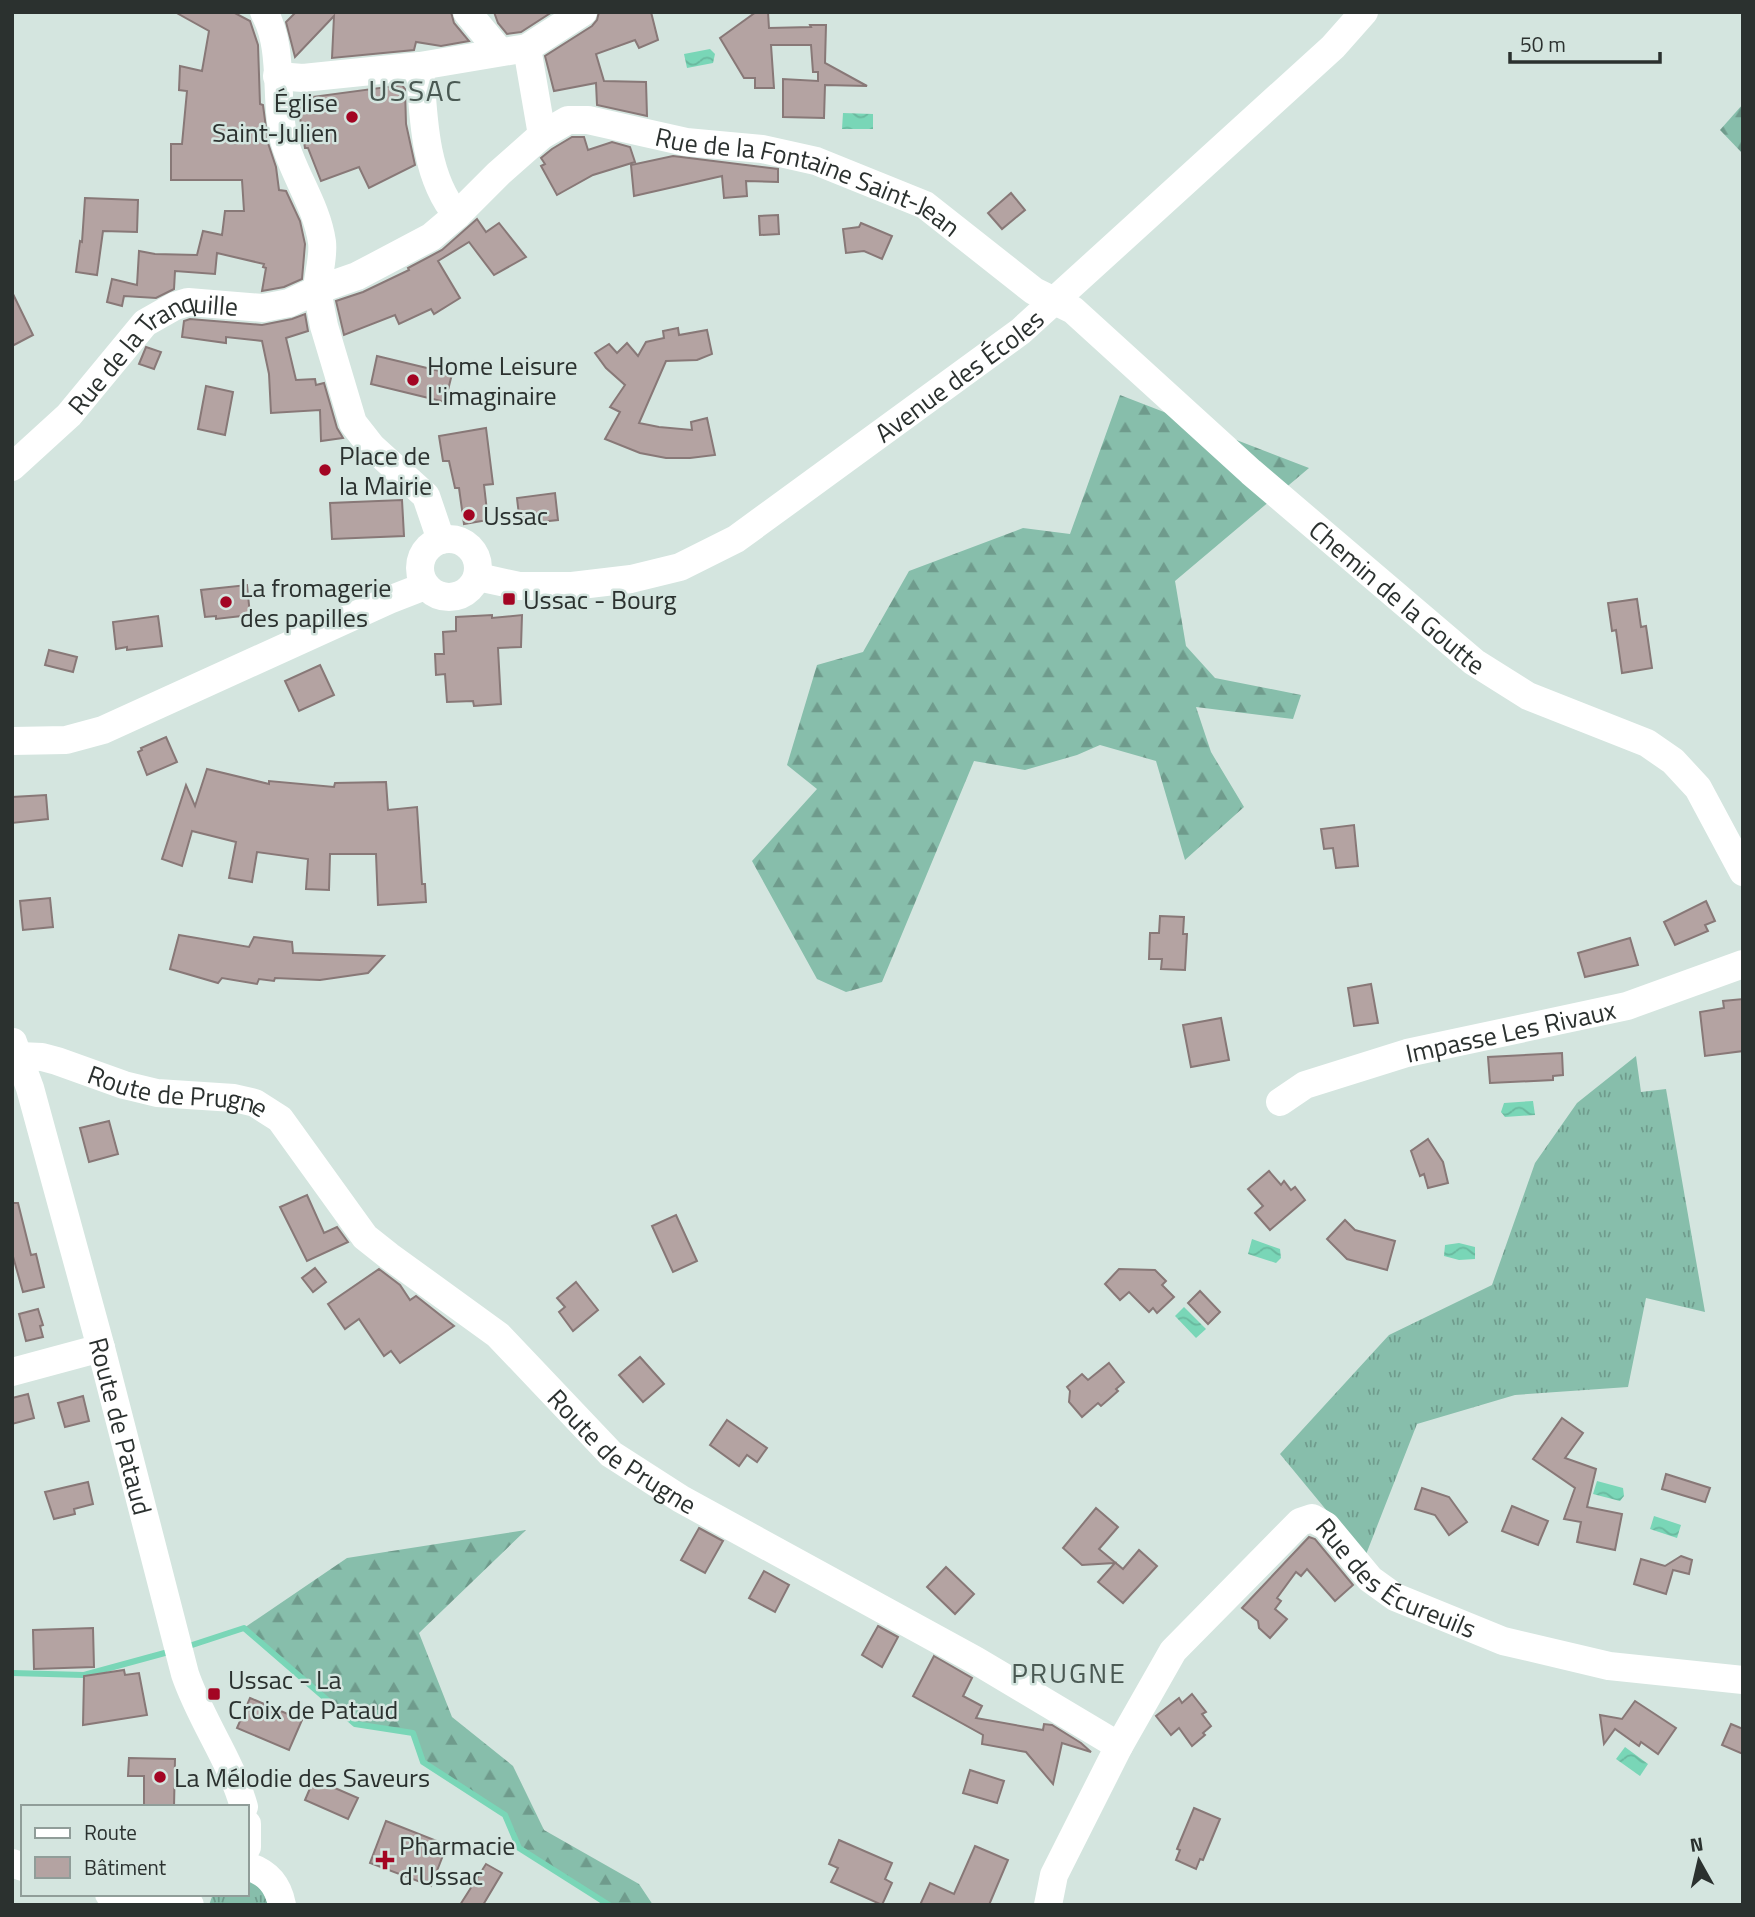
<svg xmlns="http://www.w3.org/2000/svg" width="1755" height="1917" viewBox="0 0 1755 1917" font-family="'Titillium Web',sans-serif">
  <defs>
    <pattern id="grass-tufts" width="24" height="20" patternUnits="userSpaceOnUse" patternTransform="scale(1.75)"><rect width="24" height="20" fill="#87beab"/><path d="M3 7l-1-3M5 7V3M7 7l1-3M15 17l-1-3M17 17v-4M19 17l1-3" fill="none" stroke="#6f9b8c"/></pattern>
    <pattern id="forest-firs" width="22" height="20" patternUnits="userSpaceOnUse" patternTransform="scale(1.75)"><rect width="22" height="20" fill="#87beab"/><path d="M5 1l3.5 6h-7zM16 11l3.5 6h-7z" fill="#6f9b8c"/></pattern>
    <pattern id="water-waves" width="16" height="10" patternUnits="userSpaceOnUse" patternTransform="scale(1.75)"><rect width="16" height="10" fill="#79d6b7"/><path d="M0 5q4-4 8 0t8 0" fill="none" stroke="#69b89e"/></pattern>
  </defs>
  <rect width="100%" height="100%" fill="#d4e5df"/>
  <!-- grass -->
  <g fill="url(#grass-tufts)">
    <path d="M1636 1056 1641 1092 1666 1089 1705 1312 1646 1298 1628 1387 1515 1395 1417 1424 1365 1557 1280 1454 1389 1335 1492 1285 1535 1163 1577 1103Z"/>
    <path d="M247 1880C260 1886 264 1892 268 1905H209L213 1894H247Z"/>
  </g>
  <!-- forest -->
  <g fill="url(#forest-firs)">
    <path d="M1743 104V154L1720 130Z"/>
    <path d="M1120 395 1309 468 1175 581 1186 646 1215 678 1301 695 1293 719 1196 707 1211 752 1244 807 1185 860 1156 761 1100 745 1077 755 1025 770 974 761 882 982 846 992 817 979 752 861 817 789 787 765 817 665 863 652 909 571 1023 528 1070 534Z"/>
    <path d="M526 1530 419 1633 452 1717 513 1766 544 1830 639 1884 653 1905H609L519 1848 505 1814 423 1762 413 1733 355 1724 244 1628 347 1558Z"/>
  </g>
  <!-- water -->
  <g fill="url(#water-waves)">
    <path d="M710 49 715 54 713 63 687 68 684 54Z"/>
    <path d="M843 113 873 114V129H842Z"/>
    <path d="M1533 1101 1535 1115 1505 1117 1501 1112 1504 1103Z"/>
    <path d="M1252 1239 1280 1249 1281 1258 1276 1263 1248 1254Z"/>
    <path d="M1459 1243 1475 1247V1259L1459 1260 1444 1256 1445 1245Z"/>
    <path d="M1184 1307 1206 1329 1196 1338 1175 1316Z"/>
    <path d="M1597 1481 1623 1488 1624 1496 1620 1501 1593 1494Z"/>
    <path d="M1654 1516 1681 1525 1677 1538 1650 1529Z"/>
    <path d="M1625 1747 1648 1764 1640 1776 1616 1759Z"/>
  </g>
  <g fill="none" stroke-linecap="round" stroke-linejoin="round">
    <!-- stream -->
    <g stroke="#79d6b7" stroke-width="6">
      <path d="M186 1647 244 1628 355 1724 413 1733 423 1762 505 1815 519 1848 609 1905"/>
      <path d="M12 1673 84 1675 172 1651"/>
    </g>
  </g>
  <!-- building -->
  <g fill="#b4a3a2" stroke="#887877" stroke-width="2">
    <path d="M175 12H233L250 21 258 45 260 104 263 105 268 143 276 167 279 190 286 191 300 221 305 244 302 279 284 287 262 291 266 268 263 267 264 264 217 253 215 274 175 271 174 289 156 298 124 296 122 306 107 302 112 279 137 285 139 251 155 254 197 255 203 231 222 235 225 211H244L242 180H171V144H182L187 91 179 90 180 66 202 71 209 31Z"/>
    <path d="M296 12H451L454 23 469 41 441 46 416 42 414 50 332 58 334 16 295 57 286 22Z"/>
    <path d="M494 12H552L521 32 507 34 498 23Z"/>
    <path d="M599 12H651L658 40 639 48 635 40 596 54 604 81 646 82 647 116 597 105 596 83 554 91 545 56 592 26 597 20Z"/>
    <path d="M756 12H768L769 28 811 27 810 25H826L825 63 867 86 825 85 824 118 783 117V79L818 81V72H813L811 45H771L774 88H755V78H744L720 38Z"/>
    <path d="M402 85 405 89 406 124 415 165 369 188 359 167 321 181 308 148H305L297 99Z"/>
    <path d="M572 137H584L588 150 612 142 630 147 635 162 593 175 557 195 541 166 545 164 541 158 552 149Z"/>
    <path d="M673 156 778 169V182L746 181 747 196 724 198 722 176 634 196 631 165Z"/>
    <path d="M1011 193 1025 210 1002 229 988 213Z"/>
    <path d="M85 198 138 200 137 232 103 231 97 275 76 272 80 241 82 242Z"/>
    <path d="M778 215 779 234 760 235 759 216Z"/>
    <path d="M477 219 486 232 499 223 526 257 494 275 469 242 438 261 460 298 434 314 431 309 399 324 395 315 344 335 336 301 363 292 409 270 408 268 442 250Z"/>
    <path d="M861 223 892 236 882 259 864 251 846 253 843 229 859 227Z"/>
    <path d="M12 292 33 335 12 346Z"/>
    <path d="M305 314 308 331 286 338 296 380 315 379 316 385 324 383 337 428 343 438 321 441 320 410 271 413 269 374 262 341 226 337V343L182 337 184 321 190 319 262 325 292 319Z"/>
    <path d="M678 328 679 335 707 330 712 354 697 360 666 361 639 423 659 427 692 430 691 422 707 418 715 455 690 458H666L640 453 605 439 620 412 610 407 625 385 606 368 595 353 609 344 617 353 627 343 638 356 646 342 664 338 663 331Z"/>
    <path d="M146 347 161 352 154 369 139 364Z"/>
    <path d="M377 356 452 374 445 402 371 384Z"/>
    <path d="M206 386 233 392 225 435 198 429Z"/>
    <path d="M486 428 493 484 484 485 488 520 464 524 459 488H455L449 461H443L439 436Z"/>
    <path d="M555 493 558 520 520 524 517 498Z"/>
    <path d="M402 500 404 536 332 539 330 503Z"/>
    <path d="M247 585 250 615 216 619V616L205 617 201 590Z"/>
    <path d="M1637 599 1641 627 1646 626 1652 668 1622 673 1616 630 1612 631 1608 603Z"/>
    <path d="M492 615V618L522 615 521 647 498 648 501 704 474 706 473 701 447 702 445 674 436 675 435 654H444L443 632 456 631V617Z"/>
    <path d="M158 616 162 646 127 650V647L116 649 113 622Z"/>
    <path d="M49 650 77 657 73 672 45 665Z"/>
    <path d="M320 665 334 695 299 711 285 681Z"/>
    <path d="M166 737 177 762 147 775 138 752 142 750 141 748Z"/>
    <path d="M207 769 269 784V781L334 787 335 783 386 782 388 810 417 807 422 884H425L426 902 378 905 376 854H330L329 890 306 889 308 859 257 852 252 882 229 878 236 842 192 831 182 866 162 859 186 785 195 806Z"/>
    <path d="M46 795 48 819 12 823V797Z"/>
    <path d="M1354 825 1358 866 1336 868 1333 848 1324 849 1321 829Z"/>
    <path d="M50 898 53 927 23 930 20 901Z"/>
    <path d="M1706 901 1715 921 1705 925 1708 931 1675 945 1664 922Z"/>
    <path d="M1160 916 1184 917 1183 934H1187L1185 970 1161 969 1162 959H1149L1150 933H1159Z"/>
    <path d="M179 935 249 947 254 937 292 942 293 953 384 956 368 973 320 980 275 978 274 981 259 979 257 984 222 978 218 983 170 969Z"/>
    <path d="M1630 938 1638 965 1585 977 1578 953Z"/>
    <path d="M1371 984 1378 1023 1354 1026 1348 988Z"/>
    <path d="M1743 999V1051L1705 1056 1700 1012 1724 1008 1723 1001Z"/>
    <path d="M1221 1018 1229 1060 1191 1067 1183 1025Z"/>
    <path d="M1562 1053 1563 1075 1553 1076V1080L1490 1083 1488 1057Z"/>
    <path d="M109 1121 118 1154 89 1162 80 1128Z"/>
    <path d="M1428 1139 1443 1162 1448 1183 1428 1188 1424 1174 1420 1176 1411 1151Z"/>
    <path d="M1269 1171 1281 1185 1284 1181 1291 1190 1295 1187 1305 1200 1270 1230 1255 1213 1263 1206 1248 1189Z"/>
    <path d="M307 1195 324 1233 337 1227 348 1242 307 1261 280 1207Z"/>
    <path d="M12 1203H18L31 1255 36 1254 44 1287 23 1292 12 1253Z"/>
    <path d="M676 1215 697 1261 673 1272 652 1226Z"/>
    <path d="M1345 1220 1355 1230 1395 1241 1387 1270 1347 1259 1327 1239Z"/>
    <path d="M315 1268 326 1282 313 1292 302 1278Z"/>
    <path d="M379 1269 400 1285 410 1300 416 1296 454 1326 400 1363 391 1351 384 1356 359 1319 345 1329 328 1304Z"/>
    <path d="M1119 1269 1155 1270 1166 1281 1162 1285 1174 1297 1157 1313 1153 1308 1149 1312 1129 1292 1120 1300 1105 1284Z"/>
    <path d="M576 1282 598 1310 573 1331 559 1312 565 1307 557 1298Z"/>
    <path d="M1200 1291 1220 1312 1208 1324 1188 1303Z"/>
    <path d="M38 1309 43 1325 40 1326 43 1337 26 1341 19 1314Z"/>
    <path d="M640 1357 664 1384 643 1402 619 1375Z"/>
    <path d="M1109 1363 1124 1382 1116 1389 1118 1391 1109 1399 1101 1406 1098 1403 1082 1417 1069 1402 1070 1391 1067 1387 1082 1374 1088 1380Z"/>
    <path d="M28 1394 34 1418 12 1424V1398Z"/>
    <path d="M83 1396 89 1421 65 1427 58 1403Z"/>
    <path d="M1562 1418 1583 1433 1565 1458 1596 1469 1587 1507 1622 1514 1615 1550 1577 1542 1581 1522 1564 1519 1575 1488 1533 1459Z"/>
    <path d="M727 1420 767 1448 757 1462 747 1455 739 1466 710 1445Z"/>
    <path d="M1666 1474 1710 1488 1705 1502 1662 1489Z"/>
    <path d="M88 1482 93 1504 74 1509 75 1514 54 1519 45 1492Z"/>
    <path d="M1422 1488 1449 1497 1467 1522 1449 1535 1435 1515 1415 1509Z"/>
    <path d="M1512 1506 1548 1521 1538 1545 1502 1531Z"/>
    <path d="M1096 1508 1118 1527 1099 1549 1123 1569 1139 1550 1157 1566 1123 1603 1098 1582 1115 1563 1082 1565 1063 1548Z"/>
    <path d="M699 1528 723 1541 705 1573 681 1560Z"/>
    <path d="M1309 1537 1315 1539 1353 1585 1335 1601 1307 1569 1301 1576 1296 1572 1277 1598 1281 1601 1275 1609 1287 1619 1270 1638 1259 1628 1258 1621 1242 1608Z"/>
    <path d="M1681 1556 1692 1560 1689 1574 1673 1570 1666 1594 1634 1584 1641 1559 1665 1566Z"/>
    <path d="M946 1567 974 1594 955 1614 927 1587Z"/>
    <path d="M764 1571 789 1585 775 1612 749 1598Z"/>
    <path d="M878 1626 898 1637 882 1667 862 1655Z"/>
    <path d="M93 1628 94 1667 34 1669 33 1630Z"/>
    <path d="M934 1656 972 1678 963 1696 982 1706 976 1718 1043 1730 1044 1724 1052 1725 1081 1743 1091 1752 1062 1743 1053 1784 1026 1752 982 1744 983 1735 913 1696Z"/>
    <path d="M124 1670 125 1675 139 1673 147 1715 83 1725 84 1676Z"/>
    <path d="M1192 1694 1206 1712 1202 1714 1211 1726 1203 1733 1205 1735 1192 1746 1179 1728 1171 1735 1156 1716 1179 1698 1182 1703Z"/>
    <path d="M250 1698 302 1720 289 1750 237 1728Z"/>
    <path d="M1635 1701 1676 1728 1658 1754 1641 1742 1639 1746 1615 1729 1604 1744 1600 1715 1622 1719Z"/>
    <path d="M1731 1724 1743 1729V1754L1722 1745Z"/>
    <path d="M129 1758 175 1759 174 1807H144V1776H128Z"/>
    <path d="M970 1770 1004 1781 997 1803 963 1793Z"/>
    <path d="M314 1779 358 1798 348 1819 305 1800Z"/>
    <path d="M1194 1808 1220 1819 1203 1860 1200 1859 1196 1869 1176 1860 1180 1850 1177 1849Z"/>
    <path d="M386 1821 447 1845 431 1886 370 1863Z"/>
    <path d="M839 1840 892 1863 885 1879 892 1883 882 1905 831 1882 838 1868 829 1864Z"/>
    <path d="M975 1846 1008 1860 989 1905H920L930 1883 954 1894Z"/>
    <path d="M486 1864 502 1873 483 1905H460Z"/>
  </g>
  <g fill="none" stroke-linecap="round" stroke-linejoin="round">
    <!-- minor -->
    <g stroke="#fff" stroke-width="28">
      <path id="s1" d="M264 12C285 49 274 99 284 140 293 174 317 206 322 242 324 257 318 275 317 290L357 276 431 237 457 215 498 174 542 135 568 120H588L686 142 762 149 816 161 925 205 1034 291 1073 310 1251 472 1474 662 1528 696 1647 743 1673 761 1698 788 1743 872"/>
      <path d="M467 12 500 52"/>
      <path d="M527 48 542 135"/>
      <path d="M420 66C423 114 424 177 457 215"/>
      <path d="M277 76 303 78 420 66 527 48 583 12"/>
      <path id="s2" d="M12 467 69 415 145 323 175 306 188 302 263 308 289 303 317 290 324 326 353 423 371 446 426 496 441 540"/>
      <circle cx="449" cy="568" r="29"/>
      <path id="s3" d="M478 577 519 586H572L631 579 680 567 736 539 1021 331 1333 47 1364 12"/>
      <path d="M12 741 66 740 103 730 389 600 425 586"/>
      <path id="s4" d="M13 1042 30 1088 101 1348 185 1674C201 1721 231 1760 244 1807"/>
      <path id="s5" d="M19 1056 42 1057 57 1061 124 1085 157 1093 234 1098 255 1103 280 1119 365 1237 389 1256 498 1335 611 1454 681 1499 975 1660 1119 1746"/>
      <path id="s6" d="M1280 1102 1305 1085 1407 1053 1627 1006 1743 964"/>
      <path d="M12 1372 101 1348"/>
      <path d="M247 1824V1847"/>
      <path d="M12 1863 23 1867"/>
      <path d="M247 1866C267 1872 278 1884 282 1905"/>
      <path d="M109 1894 190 1905"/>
      <path id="s7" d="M1048 1905 1054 1875 1119 1746 1173 1651 1300 1522 1312 1518 1326 1526 1370 1579 1395 1597 1503 1641 1609 1666 1743 1680"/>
    </g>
  </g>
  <!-- markers -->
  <g fill="#a30523" stroke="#d4e5df" stroke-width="2.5">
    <circle cx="352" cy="117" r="7"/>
    <circle cx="413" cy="380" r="7"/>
    <circle cx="325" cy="470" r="7"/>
    <circle cx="469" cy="515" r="7"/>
    <rect x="502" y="592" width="14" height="14" rx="3.5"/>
    <circle cx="226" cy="602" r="7"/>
    <rect x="207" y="1687" width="14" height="14" rx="3.5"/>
    <circle cx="160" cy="1777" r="7"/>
    <path d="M381.5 1849.5h7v7h7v7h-7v7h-7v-7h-7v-7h7z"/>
  </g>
  <g text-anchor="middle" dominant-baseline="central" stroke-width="5" stroke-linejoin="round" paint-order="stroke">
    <!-- poi labels -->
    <g font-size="26" fill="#2b312f" stroke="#d4e5df" text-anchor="start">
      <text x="338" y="102" text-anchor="end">Église<tspan x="338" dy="30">Saint-Julien</tspan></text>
      <text x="427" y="365">Home Leisure<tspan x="427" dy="30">L'imaginaire</tspan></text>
      <text x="339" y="455">Place de<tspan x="339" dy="30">la Mairie</tspan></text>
      <text x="483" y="515">Ussac</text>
      <text x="240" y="587">La fromagerie<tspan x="240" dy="30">des papilles</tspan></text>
      <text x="523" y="599">Ussac - Bourg</text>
      <text x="228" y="1679">Ussac - La<tspan x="228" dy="30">Croix de Pataud</tspan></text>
      <text x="174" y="1777">La Mélodie des Saveurs</text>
      <text x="399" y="1845">Pharmacie<tspan x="399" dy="30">d'Ussac</tspan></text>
    </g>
    <!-- street labels -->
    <g font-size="26" fill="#2b312f" stroke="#d4e5df">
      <text stroke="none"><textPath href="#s1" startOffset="845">Rue de la Fontaine Saint-Jean</textPath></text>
      <text stroke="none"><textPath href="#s2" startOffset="189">Rue de la Tranquille</textPath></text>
      <text stroke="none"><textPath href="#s3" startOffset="544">Avenue des Écoles</textPath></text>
      <text stroke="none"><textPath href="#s1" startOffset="1580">Chemin de la Goutte</textPath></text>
      <text stroke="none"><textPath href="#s6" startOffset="243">Impasse Les Rivaux</textPath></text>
      <text stroke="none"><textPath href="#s5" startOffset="164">Route de Prugne</textPath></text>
      <text stroke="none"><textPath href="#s4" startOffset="399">Route de Pataud</textPath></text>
      <text stroke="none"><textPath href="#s5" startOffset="754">Route de Prugne</textPath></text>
      <text stroke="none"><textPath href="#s7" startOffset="584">Rue des Écureuils</textPath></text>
    </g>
    <!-- neighbourhood labels -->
    <g font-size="28" letter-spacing="2" fill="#4a5953" stroke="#d4e5df">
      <text x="1069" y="1672">PRUGNE</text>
    </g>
    <!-- quarter labels -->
    <g font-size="30" letter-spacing="2" fill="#4a5953" stroke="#d4e5df">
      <text x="416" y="90">USSAC</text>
    </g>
  </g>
  <!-- border -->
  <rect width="1755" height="1917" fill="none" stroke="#2b312f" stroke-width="28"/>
  <!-- legend -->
  <rect x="21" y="1805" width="228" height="91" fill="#d4e5df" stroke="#909d99" stroke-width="2"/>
  <rect x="35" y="1828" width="35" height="10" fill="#ffffff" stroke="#909d99" stroke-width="2"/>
  <text x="84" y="1840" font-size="21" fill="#2b312f">Route</text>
  <rect x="35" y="1857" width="35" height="21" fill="#b4a3a2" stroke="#909d99" stroke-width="2"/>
  <text x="84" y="1875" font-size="21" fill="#2b312f">Bâtiment</text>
  <!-- north arrow -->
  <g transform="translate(1699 1861) rotate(352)" stroke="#d4e5df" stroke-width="5" paint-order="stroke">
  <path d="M0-5L12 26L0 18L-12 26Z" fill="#2b312f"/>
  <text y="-10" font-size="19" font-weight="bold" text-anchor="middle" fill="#2b312f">N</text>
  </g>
  <!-- scale -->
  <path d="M1510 52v10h150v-10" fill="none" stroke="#2b312f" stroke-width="3.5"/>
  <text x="1520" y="52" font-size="21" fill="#2b312f" stroke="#d4e5df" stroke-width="5" paint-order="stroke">50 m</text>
</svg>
